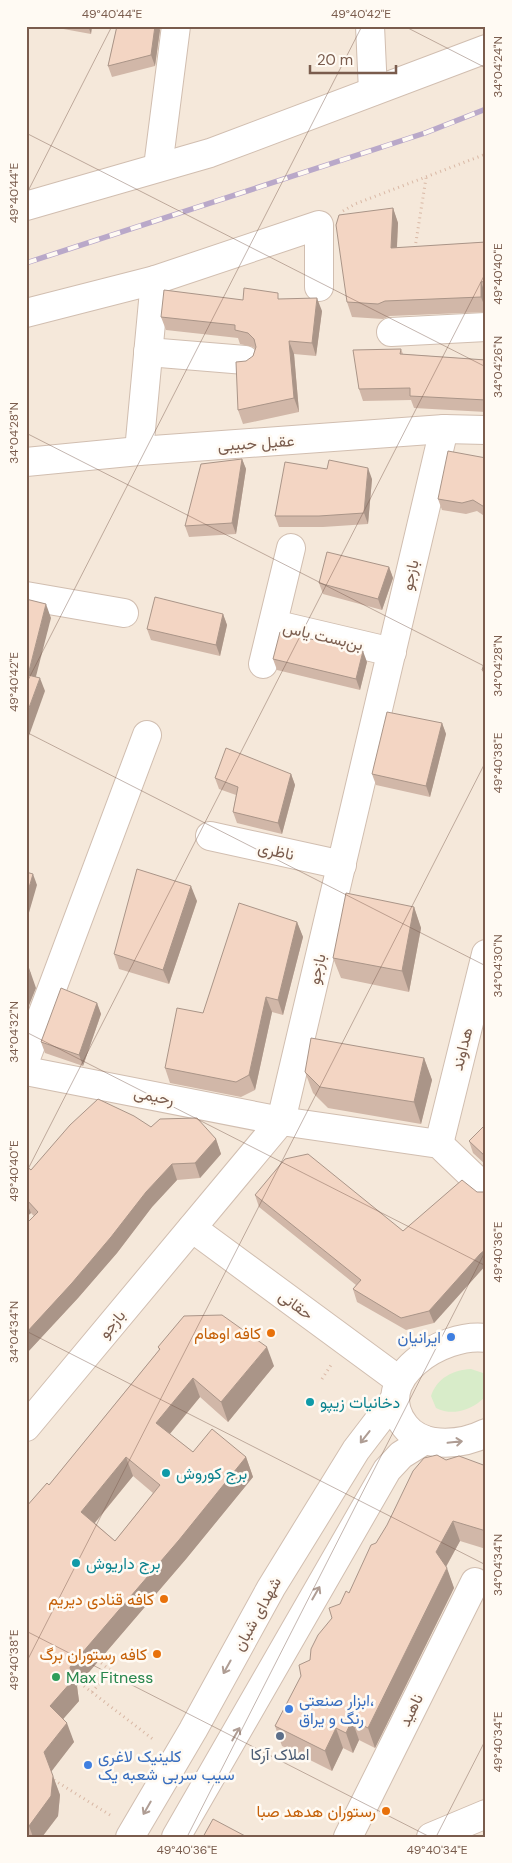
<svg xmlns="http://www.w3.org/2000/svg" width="512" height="1863" viewBox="0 0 512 1863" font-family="'DM Sans',Vazirmatn,sans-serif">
  <rect width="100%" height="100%" fill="#fdf6ec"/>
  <!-- residential -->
  <rect fill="#f5e8da" x="26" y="26" width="460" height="1811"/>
  <!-- green -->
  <path fill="#d8ecc9" d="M471 1369 486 1374C486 1380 487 1388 486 1394 485 1398 481 1400 478 1403 465 1412 450 1415 436 1408L431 1396C437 1378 453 1370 471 1369Z"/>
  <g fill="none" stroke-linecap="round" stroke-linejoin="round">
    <defs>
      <g id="minor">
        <path d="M370 26 373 91"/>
        <path d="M158 167 176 26"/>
        <path d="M26 206 210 153 486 49"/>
        <path d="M26 313 155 280 319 225V287"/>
        <path d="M391 332 486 327"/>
        <path d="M148 352 245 360"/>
        <path d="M139 451 155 280"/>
        <path d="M26 462 139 451 444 429 486 430"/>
        <path d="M26 596 124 613"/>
        <path d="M273 624 392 652"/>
        <path d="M263 664 291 548"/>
        <path d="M210 836 342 865"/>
        <path d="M26 1058 147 735"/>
        <path d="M26 1071 281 1121 439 1144 486 1189"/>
        <path d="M281 1121 444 429"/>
        <path d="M439 1144 486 954"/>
        <path d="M348 1837 475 1582"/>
        <path d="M431 1837 486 1814"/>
      </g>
      <g id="tertiary">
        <path d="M192 1228 400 1381"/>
        <path d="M486 1338C443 1332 368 1379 405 1426 412 1435 422 1440 434 1442 451 1444 470 1441 486 1433"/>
        <path d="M26 1427 281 1121"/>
        <path d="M130 1837 193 1730 271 1588 356 1450 395 1399"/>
        <path d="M176 1837 387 1470 401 1455 425 1440"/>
      </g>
    </defs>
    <!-- minor casing -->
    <use href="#minor" stroke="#d1beb0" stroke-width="30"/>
    <!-- tertiary casing -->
    <use href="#tertiary" stroke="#d1beb0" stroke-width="30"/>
    <!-- path -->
    <g stroke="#d9b8a5" stroke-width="3" stroke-dasharray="1 4" stroke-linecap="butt">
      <path d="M343 211 355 204 486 154"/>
      <path d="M415 248 426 178"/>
      <path d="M322 1379 331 1365"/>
      <path d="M80 1683 154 1740"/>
      <path d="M92 1692 111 1671 99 1661"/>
      <path d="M54 1780 110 1815"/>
    </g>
    <!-- minor -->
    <use href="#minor" stroke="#fff" stroke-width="28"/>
    <!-- tertiary -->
    <use href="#tertiary" stroke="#fff" stroke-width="28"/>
    <defs>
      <path id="rail" d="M26 263 425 133 486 109"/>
    </defs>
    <!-- rail casing -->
    <use href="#rail" stroke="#b9a8c9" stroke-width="5.5"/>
    <!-- rail -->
    <use href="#rail" stroke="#fffaf3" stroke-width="4" stroke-dasharray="11" stroke-linecap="butt"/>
  </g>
  <!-- wall -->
  <g fill="#d1b7a8" fill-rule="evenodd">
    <path d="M47 26H92L91 34Z"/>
    <path d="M117 26H158L160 30 155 66 112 77 108 66Z"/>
    <path d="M393 208 398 223 397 248 486 242V312L390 316 383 319 352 317 347 302Z"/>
    <path d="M280 299 322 311 316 356 294 354 299 412 243 424 238 410 255 349 253 347 240 344 238 338 166 330 161 317 243 300Z"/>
    <path d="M401 349 403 354 486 360V412L414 408 411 400 363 401 359 389Z"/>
    <path d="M486 458V517L477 511 466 514 442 510 438 499Z"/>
    <path d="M242 459 246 469 236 534 189 537 185 526Z"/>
    <path d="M372 479 368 524 323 527H279L275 516Z"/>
    <path d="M389 567 393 578 382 610 323 594 319 583Z"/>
    <path d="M223 614 227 625 220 656 151 640 147 629Z"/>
    <path d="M486 657V681L482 670Z"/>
    <path d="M273 659 367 662 360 690 277 670Z"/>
    <path d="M442 723 446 734 430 797 376 785 372 774Z"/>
    <path d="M291 774 295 785 282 834 237 823 233 812 236 795 219 789 215 778Z"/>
    <path d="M197 901 169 984 119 969 114 954Z"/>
    <path d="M414 907 421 928 409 992 341 978 333 958Z"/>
    <path d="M297 922 303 937 283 1015 272 1012 255 1090 241 1097 170 1083 165 1068 203 1013Z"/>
    <path d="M97 1003 101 1014 83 1066 45 1053 41 1042Z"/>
    <path d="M424 1058 432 1080 421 1124 328 1108 313 1093 305 1072Z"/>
    <path d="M486 1124V1165L473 1153 469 1141Z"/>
    <path d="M151 1127 216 1139 221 1154 200 1178 177 1180 152 1207 117 1253 78 1298 26 1354V1224L34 1216 31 1213 26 1217V1166L31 1170Z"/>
    <path d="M477 1192H486V1265L434 1323 406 1330 357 1302 353 1289 356 1285 259 1207 255 1195 403 1231Z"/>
    <path d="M158 1347 274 1366 228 1422 200 1397 170 1434 193 1452 246 1457 253 1477 186 1559 77 1686 79 1701 63 1719 74 1742 51 1771 60 1795 58 1816 42 1837H26V1507L49 1485 159 1350ZM133 1476 153 1493 115 1541 95 1523Z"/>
    <path d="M446 1460 486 1466V1549L460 1541 446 1567 454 1588 375 1748 359 1740 353 1753 343 1748 332 1771 282 1746 275 1726 332 1618 340 1604 349 1593 376 1543Z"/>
  </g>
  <!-- shaded-wall -->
  <g fill="#aa9588">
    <path d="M88 26H92L91 34Z"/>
    <path d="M155 26H158L160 30 155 66 151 55Z"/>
    <path d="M393 208 398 223 396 263 391 248Z"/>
    <path d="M481 282 486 296V310L481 297Z"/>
    <path d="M317 298 322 311 316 356 312 343Z"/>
    <path d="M289 341 294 354 299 412 294 398Z"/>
    <path d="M242 459 246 469 236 534 232 523Z"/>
    <path d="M368 468 372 479 368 524 364 513Z"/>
    <path d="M389 567 393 578 382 610 378 599Z"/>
    <path d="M46 604 51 618 33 688 28 675Z"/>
    <path d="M223 614 227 625 220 656 216 645Z"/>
    <path d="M363 651 367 662 360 690 356 679Z"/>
    <path d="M40 678 45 691 26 744V716Z"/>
    <path d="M442 723 446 734 430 797 426 786Z"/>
    <path d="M291 774 295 785 282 834 278 823Z"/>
    <path d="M33 874 37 885 26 923V898Z"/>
    <path d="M191 886 197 901 169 984 163 970Z"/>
    <path d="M414 907 421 928 409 992 402 971Z"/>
    <path d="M297 922 303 937 283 1015 278 1000Z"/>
    <path d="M28 965 36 988 26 1013V968Z"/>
    <path d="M266 997 272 1012 255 1090 249 1075Z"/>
    <path d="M97 1003 101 1014 83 1066 79 1055Z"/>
    <path d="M424 1058 432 1080 421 1124 414 1102Z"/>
    <path d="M216 1139 221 1154 200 1178 195 1163Z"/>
    <path d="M172 1164 177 1180 152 1207 117 1253 78 1298 26 1354V1333L146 1192Z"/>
    <path d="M26 1201 31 1213 26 1217Z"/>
    <path d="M486 1249V1265L434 1323 429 1311 480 1254Z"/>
    <path d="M267 1347 274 1366 228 1422 221 1402Z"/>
    <path d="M193 1378 200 1397 163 1442 156 1423Z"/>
    <path d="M126 1457 133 1476 88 1531 81 1512Z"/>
    <path d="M246 1457 253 1477 186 1559 77 1686 79 1701 57 1726 50 1706 70 1667Z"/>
    <path d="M453 1521 460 1541 443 1572 436 1552Z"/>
    <path d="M447 1568 454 1588 375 1748 368 1728Z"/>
    <path d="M352 1720 359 1740 353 1753 346 1733Z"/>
    <path d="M67 1723 74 1742 51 1772 44 1752Z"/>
    <path d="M336 1728 343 1748 332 1771 325 1751Z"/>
    <path d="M53 1776 60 1795 58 1816 42 1837H33L29 1826Z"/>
  </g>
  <!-- building -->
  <g fill="#f3d5c3" stroke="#aa9588" fill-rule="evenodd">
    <path d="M117 26H155L151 55 108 66Z"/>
    <path d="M393 208 391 248 486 242V281L481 282V297L385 301 378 304 347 302 336 225 339 215Z"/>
    <path d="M244 288 278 293V299L317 298 312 343 289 341 294 398 238 410 236 362 246 361 253 356 256 347 254 339 248 333 235 330V325L161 317 164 290 243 300Z"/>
    <path d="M401 349 400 354 486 360V400L410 396V388L359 389 353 350Z"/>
    <path d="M448 451 486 458V508L473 500 462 503 438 499Z"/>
    <path d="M242 459 232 523 185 526 201 464Z"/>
    <path d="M329 460 368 468 364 513 319 516H275L285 462 327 469Z"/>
    <path d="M327 552 389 567 378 599 319 583Z"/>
    <path d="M155 597 223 614 216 645 147 629Z"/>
    <path d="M26 599 46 604 28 675 40 678 26 716Z"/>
    <path d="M280 632 363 651 356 679 273 659Z"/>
    <path d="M486 657V671L482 670Z"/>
    <path d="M387 712 442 723 426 786 372 774Z"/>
    <path d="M226 748 291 774 278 823 233 812 238 787 215 778Z"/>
    <path d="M137 869 191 886 163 970 114 954Z"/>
    <path d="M26 872 33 874 26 898Z"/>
    <path d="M346 893 414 907 402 971 333 958Z"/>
    <path d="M239 903 297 922 278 1000 266 997 249 1075 236 1082 165 1068 177 1008 203 1013Z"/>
    <path d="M26 971 30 972 26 982Z"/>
    <path d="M61 988 97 1003 79 1055 41 1042Z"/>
    <path d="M311 1038 424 1058 414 1102 320 1087 305 1072Z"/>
    <path d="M98 1099 134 1116 151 1127 160 1119 197 1118 216 1139 195 1163 172 1164 146 1192 111 1237 72 1283 26 1333V1224L38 1212 26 1199V1166L31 1170 70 1125Z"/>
    <path d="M486 1124V1157L469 1141Z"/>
    <path d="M308 1154 403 1231 462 1180 477 1192H486V1249L480 1254 429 1311 401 1318 353 1289 361 1280 255 1195 285 1159Z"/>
    <path d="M222 1315 267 1347 221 1402 193 1378 156 1423 193 1452 212 1429 246 1457 179 1540 70 1667 72 1681 50 1706 67 1723 44 1752 53 1776 51 1796 29 1826 26 1824V1507L47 1483 49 1485 160 1349 158 1347 184 1316ZM126 1457 160 1485 115 1541 81 1512Z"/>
    <path d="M437 1455 446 1460 459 1456 486 1466V1531L453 1521 436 1552 447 1568 368 1728 352 1720 346 1733 336 1728 325 1751 275 1726 301 1676 299 1665 310 1660 311 1649 318 1635 332 1618 329 1608 340 1604 346 1591 349 1593 371 1545 376 1543 387 1525 413 1471 424 1458Z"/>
    <path d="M213 1819 247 1837H203Z"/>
  </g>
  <!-- one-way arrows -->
  <defs><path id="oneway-shaft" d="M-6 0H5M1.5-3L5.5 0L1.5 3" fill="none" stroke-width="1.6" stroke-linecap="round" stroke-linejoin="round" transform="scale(1.25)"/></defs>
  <g stroke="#af9d94">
    <use href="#oneway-shaft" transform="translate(365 1437) rotate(128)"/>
    <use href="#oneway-shaft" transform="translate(455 1442) rotate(-6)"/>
    <use href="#oneway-shaft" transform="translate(316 1593) rotate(-60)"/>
    <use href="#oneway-shaft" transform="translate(227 1667) rotate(119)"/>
    <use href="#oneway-shaft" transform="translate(236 1734) rotate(-60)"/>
    <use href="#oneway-shaft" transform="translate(147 1808) rotate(120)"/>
  </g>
  <!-- ticks -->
  <path fill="none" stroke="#7a5c4d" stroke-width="1" stroke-opacity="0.45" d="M404 26 486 68M26 133 486 367M26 195 112 26M26 433 486 667M26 684 362 26M26 732 486 966M26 1032 486 1266M26 1173 486 272M26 1331 486 1565M26 1631 430 1837M26 1663 486 761M187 1837 486 1250M436 1837 486 1739"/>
  <!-- markers -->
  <g fill="#e8710a" stroke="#fffaf3" stroke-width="2">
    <circle cx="271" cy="1333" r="5"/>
    <circle cx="164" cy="1599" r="5"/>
    <circle cx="157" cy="1654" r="5"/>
    <circle cx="386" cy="1811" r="5"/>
  </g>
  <g fill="#3f7fe0" stroke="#fffaf3" stroke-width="2">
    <circle cx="451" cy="1337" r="5"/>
    <circle cx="289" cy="1709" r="5"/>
    <circle cx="88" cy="1765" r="5"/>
  </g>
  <g fill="#0f9aa8" stroke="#fffaf3" stroke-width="2">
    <circle cx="310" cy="1402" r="5"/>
    <circle cx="166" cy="1473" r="5"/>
    <circle cx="76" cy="1563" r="5"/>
  </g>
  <circle fill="#2e9e5b" stroke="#fffaf3" stroke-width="2" cx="56" cy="1677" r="5"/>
  <circle fill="#5c6f8a" stroke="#fffaf3" stroke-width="2" cx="280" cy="1736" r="5"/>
  <g text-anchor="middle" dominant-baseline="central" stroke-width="5" stroke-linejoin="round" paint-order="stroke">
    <!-- street labels -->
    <g font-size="16" fill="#7a5c4d" stroke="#fffaf3">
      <text transform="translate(256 443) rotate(-4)">عقیل حبیبی</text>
      <text transform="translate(410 575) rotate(-77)">بازجو</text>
      <text transform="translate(323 636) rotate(13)">بن‌بست یاس</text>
      <text transform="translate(276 851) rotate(12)">ناظری</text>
      <text transform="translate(317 969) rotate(-77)">بازجو</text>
      <text transform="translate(462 1049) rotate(-76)">هداوند</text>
      <text transform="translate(154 1096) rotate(11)">رحیمی</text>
      <text transform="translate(296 1305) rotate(36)">حقانی</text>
      <text transform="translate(112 1324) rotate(-50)">بازجو</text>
      <text transform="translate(257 1614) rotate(-61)">شهدای شبان</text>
      <text transform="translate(411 1710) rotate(-64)">ناهید</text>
    </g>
    <!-- food labels -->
    <g font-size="16" fill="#c56008" stroke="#fffaf3" text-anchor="end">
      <text x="261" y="1333">کافه اوهام</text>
      <text x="154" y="1599">کافه قنادی دیریم</text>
      <text x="147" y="1654">کافه رستوران برگ</text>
      <text x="376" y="1811">رستوران هدهد صبا</text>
    </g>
    <!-- shop labels -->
    <g font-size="16" fill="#366cbe" stroke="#fffaf3" text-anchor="start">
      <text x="441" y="1337" text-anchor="end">ایرانیان</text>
      <text x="299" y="1700">ابزار صنعتی،<tspan x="299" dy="18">رنگ و یراق</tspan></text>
      <text x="98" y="1756">کلینیک لاغری<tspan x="98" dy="18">سیب سربی شعبه یک</tspan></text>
    </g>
    <!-- culture labels -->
    <g font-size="16" fill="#0d838f" stroke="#fffaf3" text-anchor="start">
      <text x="320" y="1402">دخانیات زیپو</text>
      <text x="176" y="1473">برج کوروش</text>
      <text x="86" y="1563">برج داریوش</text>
    </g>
    <!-- leisure labels -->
    <g font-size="16" fill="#27864d" stroke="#fffaf3" text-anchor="start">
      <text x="66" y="1677">Max Fitness</text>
    </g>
    <!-- service labels -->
    <g font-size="16" fill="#4e5e75" stroke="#fffaf3">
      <text x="280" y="1754">املاک آرکا</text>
    </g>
  </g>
  <!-- border -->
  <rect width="512" height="1863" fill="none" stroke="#fffaf3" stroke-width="55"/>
  <!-- scale -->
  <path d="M310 65v8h86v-8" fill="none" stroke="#7a5c4d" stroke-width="2.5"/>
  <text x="317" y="65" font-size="15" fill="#7a5c4d" stroke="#fffaf3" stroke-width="4" paint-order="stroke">20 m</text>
  <rect x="28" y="28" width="456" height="1808" fill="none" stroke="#7a5c4d" stroke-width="2"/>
  <g font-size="12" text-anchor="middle" fill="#7a5c4d">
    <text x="112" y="18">49°40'44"E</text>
    <text x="361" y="18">49°40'42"E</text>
    <text transform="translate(498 67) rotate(-90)" y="4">34°04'24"N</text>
    <text transform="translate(14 193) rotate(-90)" y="4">49°40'44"E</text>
    <text transform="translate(498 274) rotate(-90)" y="4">49°40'40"E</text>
    <text transform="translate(498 367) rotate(-90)" y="4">34°04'26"N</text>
    <text transform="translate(14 433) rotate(-90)" y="4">34°04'28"N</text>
    <text transform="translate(498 666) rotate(-90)" y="4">34°04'28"N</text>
    <text transform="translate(14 682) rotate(-90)" y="4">49°40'42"E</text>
    <text transform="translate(498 763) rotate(-90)" y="4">49°40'38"E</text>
    <text transform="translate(498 966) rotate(-90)" y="4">34°04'30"N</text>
    <text transform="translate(14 1032) rotate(-90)" y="4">34°04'32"N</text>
    <text transform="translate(14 1171) rotate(-90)" y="4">49°40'40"E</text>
    <text transform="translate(498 1252) rotate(-90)" y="4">49°40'36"E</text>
    <text transform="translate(14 1332) rotate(-90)" y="4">34°04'34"N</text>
    <text transform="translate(498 1565) rotate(-90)" y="4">34°04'34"N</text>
    <text transform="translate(14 1660) rotate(-90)" y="4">49°40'38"E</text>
    <text transform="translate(498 1742) rotate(-90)" y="4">49°40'34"E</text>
    <text x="187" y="1854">49°40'36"E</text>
    <text x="437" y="1854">49°40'34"E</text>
  </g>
</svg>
